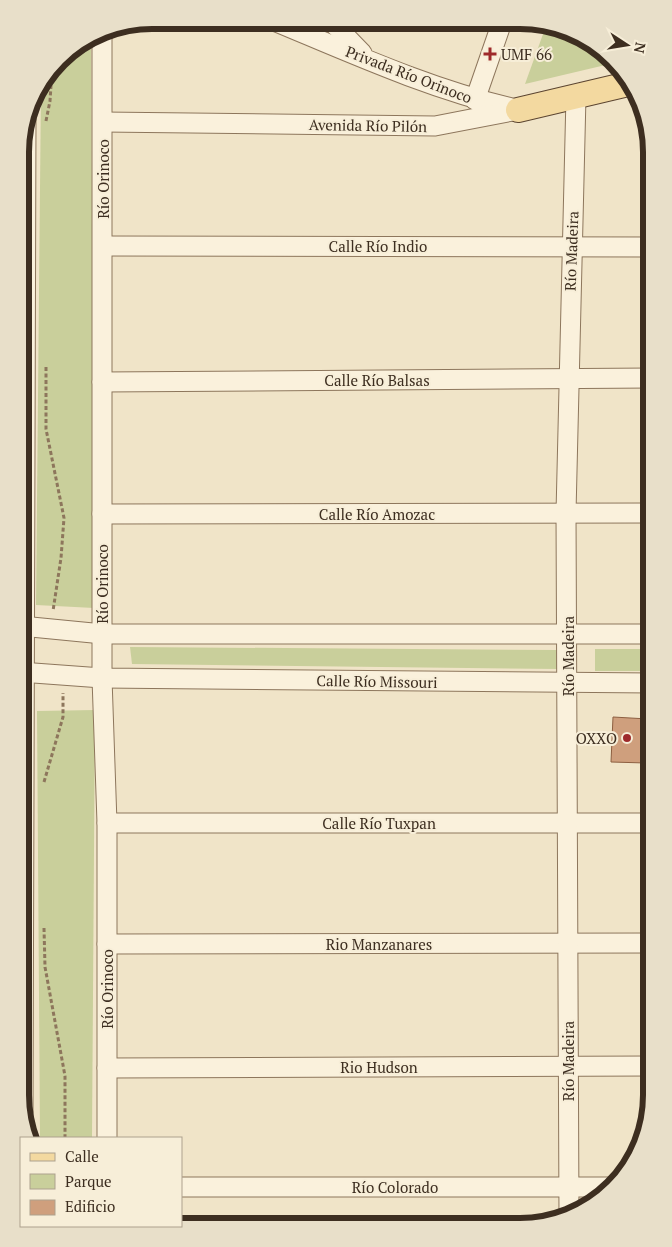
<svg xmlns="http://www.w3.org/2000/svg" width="672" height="1247" viewBox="0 0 672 1247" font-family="'PT Serif',serif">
  <rect width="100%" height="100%" fill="#f0e4c8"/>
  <!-- green -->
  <g fill="#c9cf9b">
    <path d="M547 23 607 52 614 63 525 84Z"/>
    <path d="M91 37 94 608 36 605 41 84 65 53Z"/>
    <path d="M130 647 557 650 559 669 132 664Z"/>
    <rect x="595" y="649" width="57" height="22"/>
    <path d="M95 710 92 1138H40L37 711Z"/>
  </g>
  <!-- building -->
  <path fill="#cf9f7d" stroke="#8d5f41" d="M613 717 648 719 646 763 611 762Z"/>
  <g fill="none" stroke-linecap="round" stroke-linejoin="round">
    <defs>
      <g id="minor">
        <path d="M274 21C351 53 430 89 512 108"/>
        <path d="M331 21 362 53"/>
        <path d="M102 30V678L107 823V1138"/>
        <path d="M475 100 502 22"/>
        <path d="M103 122 435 126 518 110"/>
        <path d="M103 246 652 247"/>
        <path d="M102 382 652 378"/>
        <path d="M102 514 652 513"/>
        <path d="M21 626 103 634H652"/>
        <path d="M20 672 102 678 652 683"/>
        <path d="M107 823H652"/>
        <path d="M107 944 652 943"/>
        <path d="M107 1068 652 1066"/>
        <path d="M23 1112 26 119"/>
        <path d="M181 1187H609"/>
        <path d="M569 1216 566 513 576 96"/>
      </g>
      <path id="major" d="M518 110 628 84"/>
    </defs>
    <!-- minor casing -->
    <use href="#minor" stroke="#8d765c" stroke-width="21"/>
    <!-- major casing -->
    <use href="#major" stroke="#5b4430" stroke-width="26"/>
    <!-- path -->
    <g stroke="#8d765c" stroke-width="3" stroke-dasharray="4 2.5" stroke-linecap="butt">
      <path d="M46 121 50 101 52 70"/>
      <path d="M46 367V429L64 518 61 558 53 611"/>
      <path d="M44 782 63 717V693"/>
      <path d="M44 928 45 967 65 1076V1138"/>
    </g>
    <!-- minor -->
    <use href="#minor" stroke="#faf1dc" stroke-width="19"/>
    <!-- major -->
    <use href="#major" stroke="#f3d9a0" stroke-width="24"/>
  </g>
  <!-- markers -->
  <g fill="#9e2a2b" stroke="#f7eed8" stroke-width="2">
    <path d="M487.5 46.5h5v5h5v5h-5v5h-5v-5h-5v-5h5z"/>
    <circle cx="627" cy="738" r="5"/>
  </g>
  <g text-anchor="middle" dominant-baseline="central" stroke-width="4" stroke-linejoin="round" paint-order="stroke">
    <!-- poi labels -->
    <g font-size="15" fill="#3d2e20" stroke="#f7eed8" text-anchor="start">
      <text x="501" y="54">UMF 66</text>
      <text x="617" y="738" text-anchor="end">OXXO</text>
    </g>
    <!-- street labels -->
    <g font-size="15" fill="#3d2e20" stroke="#f7eed8">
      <text transform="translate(409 74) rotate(21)">Privada Río Orinoco</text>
      <text transform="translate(368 125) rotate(1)">Avenida Río Pilón</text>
      <text transform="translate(103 179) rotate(-90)">Río Orinoco</text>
      <text x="378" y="246">Calle Río Indio</text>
      <text transform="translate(571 251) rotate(-88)">Río Madeira</text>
      <text x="377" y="380">Calle Río Balsas</text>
      <text x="377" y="514">Calle Río Amozac</text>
      <text transform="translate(102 584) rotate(-90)">Río Orinoco</text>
      <text transform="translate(568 656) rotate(-90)">Río Madeira</text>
      <text transform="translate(377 681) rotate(1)">Calle Río Missouri</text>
      <text x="379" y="823">Calle Río Tuxpan</text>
      <text x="379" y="944">Rio Manzanares</text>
      <text transform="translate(107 989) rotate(-90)">Río Orinoco</text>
      <text transform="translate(568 1061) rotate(-90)">Río Madeira</text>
      <text x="379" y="1067">Rio Hudson</text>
      <text x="395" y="1187">Río Colorado</text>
    </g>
  </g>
  <!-- crop -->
  <path d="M0 0H672V1247H0ZM152 29H520A123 123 0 0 1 643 152V1095A123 123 0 0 1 520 1218H152A123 123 0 0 1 29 1095V152A123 123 0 0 1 152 29Z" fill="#e8dfc9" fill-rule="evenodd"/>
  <path fill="none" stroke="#3d2e20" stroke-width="6" d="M152 29H520A123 123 0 0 1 643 152V1095A123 123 0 0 1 520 1218H152A123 123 0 0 1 29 1095V152A123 123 0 0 1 152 29Z"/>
  <!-- legend -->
  <rect x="20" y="1137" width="162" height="90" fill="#f7eed8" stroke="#ada18e"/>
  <rect x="30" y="1153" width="25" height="8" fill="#f3d9a0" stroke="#ada18e"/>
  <text x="65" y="1162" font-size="15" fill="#3d2e20">Calle</text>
  <rect x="30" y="1174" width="25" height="15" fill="#c9cf9b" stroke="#ada18e"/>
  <text x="65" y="1187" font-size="15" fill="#3d2e20">Parque</text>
  <rect x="30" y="1200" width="25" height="15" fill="#cf9f7d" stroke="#ada18e"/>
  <text x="65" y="1212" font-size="15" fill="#3d2e20">Edificio</text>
  <!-- north arrow -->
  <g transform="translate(627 45) rotate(102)" stroke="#f7eed8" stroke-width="4" paint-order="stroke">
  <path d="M0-4L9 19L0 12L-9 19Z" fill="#3d2e20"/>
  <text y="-8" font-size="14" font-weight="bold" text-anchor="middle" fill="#3d2e20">N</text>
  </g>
</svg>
